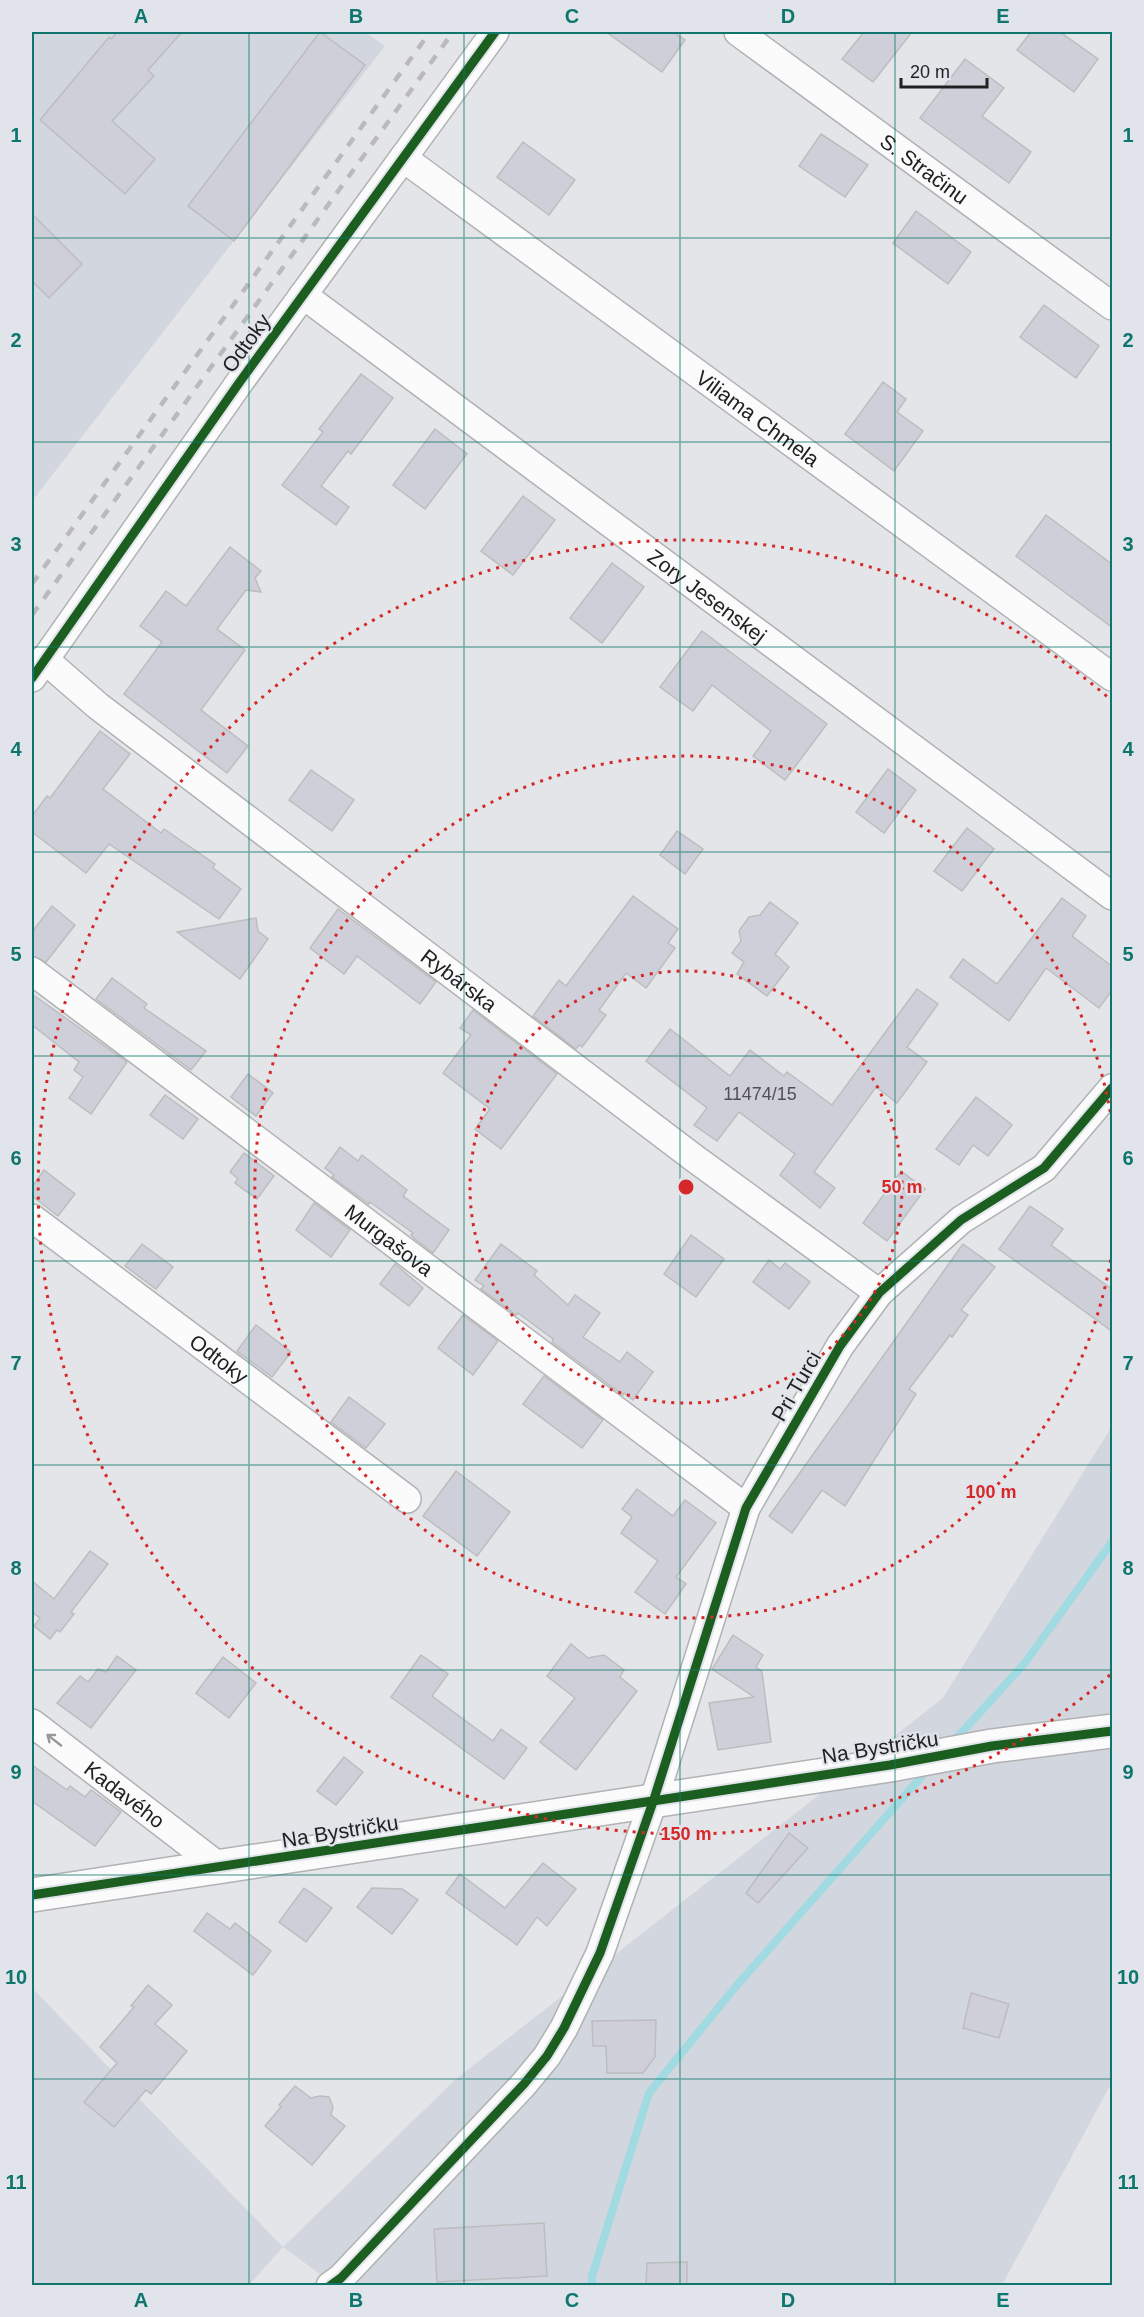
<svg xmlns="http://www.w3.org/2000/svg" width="1144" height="2317" viewBox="0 0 1144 2317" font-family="Helvetica,sans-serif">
  <rect width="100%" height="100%" fill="#e3e5e8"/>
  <!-- built -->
  <g fill="#d2d6de">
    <path d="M32 32H365L385 46 32 501Z"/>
    <path d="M1112 1426V2082L1002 2285H335L283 2247 249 2285H32V1988L283 2247 456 2079 943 1698Z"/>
  </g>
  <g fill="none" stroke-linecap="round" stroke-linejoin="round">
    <!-- stream -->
    <g stroke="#a1dae1" stroke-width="8">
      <path d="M952 1743 1024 1664 1112 1542"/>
      <path d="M592 2286V2276L649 2093 737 1985 929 1768"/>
    </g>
  </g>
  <!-- building -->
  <g fill="#cfcfd9" stroke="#bcbdbf" stroke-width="1.5">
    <path d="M118 32H182L148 70 154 76 112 121 155 159 125 194 40 120 109 37 111 39Z"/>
    <path d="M320 32 365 65 234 241 188 206Z"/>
    <path d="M606 32H673L685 40 662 72Z"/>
    <path d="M864 32H912L873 82 842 59Z"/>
    <path d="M1031 32H1060L1098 59 1074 92 1017 50Z"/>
    <path d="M965 59 1004 88 982 116 1031 152 1009 183 920 118Z"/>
    <path d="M821 134 868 165 845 197 799 166Z"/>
    <path d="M523 142 575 180 549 215 497 177Z"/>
    <path d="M916 211 971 252 948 284 893 243Z"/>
    <path d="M32 214 82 264 49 298 32 281Z"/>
    <path d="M1044 305 1099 346 1076 378 1020 337Z"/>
    <path d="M361 374 393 398 351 454 348 451 321 486 349 507 336 525 282 485 323 432 319 429Z"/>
    <path d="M883 382 906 399 897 412 923 431 894 471 845 434Z"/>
    <path d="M435 429 467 454 425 509 393 485Z"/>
    <path d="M523 496 555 520 513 575 481 551Z"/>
    <path d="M1046 515 1113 565V628L1016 556Z"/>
    <path d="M230 547 261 571 255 578 261 592 246 590 217 629 245 650 201 710 248 746 227 773 124 694 162 642 140 626 166 591 186 606Z"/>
    <path d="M612 563 644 587 602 643 570 618Z"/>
    <path d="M702 631 827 724 785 780 753 756 771 731 712 685 693 711 660 687Z"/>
    <path d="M100 731 130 754 103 789 161 833 164 829 215 864 213 868 241 889 219 919 109 844 86 873 32 832V816L47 796 50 798Z"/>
    <path d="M888 769 916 790 884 833 856 812Z"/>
    <path d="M311 770 354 800 332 831 289 800Z"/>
    <path d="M967 828 994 849 962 891 934 871Z"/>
    <path d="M677 831 703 849 685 874 660 855Z"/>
    <path d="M633 896 678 929 668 943 675 948 646 988 626 973 599 1010 606 1015 582 1047 579 1045 576 1049 533 1016 559 980 566 986Z"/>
    <path d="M1062 898 1086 916 1072 936 1113 967V989L1099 1008 1046 968 1009 1021 950 977 963 959 997 984Z"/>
    <path d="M770 902 798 923 775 954 789 967 767 996 737 974 744 962 732 953 741 941 739 931 749 917 760 915Z"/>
    <path d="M52 906 75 925 46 962 32 956V932Z"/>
    <path d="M338 909 436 982 420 1004 357 956 344 974 310 948Z"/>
    <path d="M256 918 258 931 268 939 240 979 177 932Z"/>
    <path d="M112 978 147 1004 144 1008 206 1051 191 1070 96 999Z"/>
    <path d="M917 989 938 1004 907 1047 927 1062 897 1103 876 1087 814 1172 835 1188 820 1208 780 1175 795 1154 739 1112 717 1141 694 1125 707 1108 646 1061 670 1029 730 1076 750 1050 784 1076 787 1072 832 1105Z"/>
    <path d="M32 994 127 1062 91 1114 69 1098 83 1077 74 1070 79 1062 32 1025Z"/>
    <path d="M473 1010 557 1074 501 1149 475 1129 490 1109 443 1073 471 1035 460 1028Z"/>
    <path d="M248 1074 273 1093 256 1116 231 1097Z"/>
    <path d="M165 1095 198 1119 183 1139 150 1115Z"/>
    <path d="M976 1097 1012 1125 988 1156 973 1145 959 1165 936 1149Z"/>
    <path d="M340 1147 358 1161 362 1155 407 1190 403 1196 449 1230 433 1253 414 1238 411 1235 413 1233 370 1202 369 1204 332 1177 334 1175 325 1168Z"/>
    <path d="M244 1153 274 1176 257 1199 235 1183 238 1179 230 1172Z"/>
    <path d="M44 1170 75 1194 58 1216 32 1196V1187Z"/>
    <path d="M901 1171 925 1189 887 1241 863 1223Z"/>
    <path d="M314 1203 350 1230 331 1257 296 1230Z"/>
    <path d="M1030 1206 1063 1229 1051 1245 1113 1290V1332L999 1249Z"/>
    <path d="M691 1235 724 1259 696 1297 664 1274Z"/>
    <path d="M142 1244 173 1267 156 1289 125 1266Z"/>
    <path d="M501 1244 537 1271 534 1275 568 1305 575 1295 600 1313 583 1337 620 1362 627 1352 653 1372 633 1400 624 1393 623 1395 552 1342 553 1339 518 1313 516 1315 481 1289 484 1286 475 1280Z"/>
    <path d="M963 1244 995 1267 961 1310 968 1315 952 1337 950 1335 909 1389 916 1394 845 1506 822 1490 792 1533 769 1516Z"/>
    <path d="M769 1260 780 1269 785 1263 810 1282 789 1309 753 1282Z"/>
    <path d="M395 1264 423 1288 409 1306 380 1284Z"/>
    <path d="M463 1315 498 1341 473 1375 438 1348Z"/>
    <path d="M256 1325 291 1352 272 1377 237 1351Z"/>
    <path d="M544 1376 603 1420 582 1448 523 1404Z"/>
    <path d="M349 1397 385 1424 366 1448 331 1422Z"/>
    <path d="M456 1471 510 1512 477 1556 423 1516Z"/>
    <path d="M637 1489 673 1516 685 1500 716 1523 676 1577 686 1584 665 1614 635 1592 658 1561 621 1533 632 1517 622 1509Z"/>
    <path d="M90 1551 108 1564 71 1612 74 1614 60 1632 57 1630 50 1639 34 1626 40 1618 32 1612V1581L54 1599Z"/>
    <path d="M733 1635 763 1655 756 1667 762 1672 771 1742 718 1750 709 1703 754 1697 712 1669Z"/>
    <path d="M571 1644 588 1658 604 1655 624 1670 620 1677 637 1691 576 1770 540 1742 575 1698 547 1676Z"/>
    <path d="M421 1655 448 1674 432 1696 493 1741 501 1729 527 1748 504 1779 391 1697Z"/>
    <path d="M117 1656 136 1670 91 1728 57 1703 80 1676 88 1682 98 1669 106 1672Z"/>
    <path d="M223 1657 256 1683 229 1718 196 1693Z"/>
    <path d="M344 1757 363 1772 336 1805 317 1791Z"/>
    <path d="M32 1765 67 1790 70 1786 85 1797 91 1790 121 1812 95 1846 32 1801Z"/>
    <path d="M789 1833 808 1848 758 1903 746 1893Z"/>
    <path d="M543 1863 576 1889 547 1926 537 1917 517 1945 446 1893 460 1874 505 1908Z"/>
    <path d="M304 1888 332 1908 306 1942 279 1922Z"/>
    <path d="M372 1888 402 1889 418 1900 392 1934 357 1907Z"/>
    <path d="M207 1913 230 1929 235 1923 271 1951 253 1975 194 1931Z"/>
    <path d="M148 1985 172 2005 155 2024 187 2051 151 2094 146 2090 114 2127 84 2102 117 2063 100 2047 134 2007 131 2006Z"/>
    <path d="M971 1993 1009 2004 999 2038 963 2028Z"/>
    <path d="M656 2020 655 2057 643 2073H607L606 2046H593L592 2021Z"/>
    <path d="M295 2086 311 2098 320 2096 329 2097 333 2107 331 2115 345 2126 312 2165 265 2126 281 2107 279 2105Z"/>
    <path d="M544 2223 547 2276 437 2282 434 2229Z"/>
    <path d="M687 2262V2286H646L647 2263Z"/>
  </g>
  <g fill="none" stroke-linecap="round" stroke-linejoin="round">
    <defs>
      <g id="minor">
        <path id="s1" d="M738 32 1112 306"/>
        <path id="s2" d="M403 158 1112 677"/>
        <path id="s3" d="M303 295 1112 896"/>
        <path id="s4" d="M44 659 98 706 694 1158 879 1293"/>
        <path d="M32 678 239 383 495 32"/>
        <path id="s5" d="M32 971 746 1508"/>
        <path id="s6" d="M32 1218 407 1499"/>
        <path id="s7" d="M32 1723 217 1865"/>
        <path d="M330 2286 341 2278 524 2084 547 2056 564 2028 600 1953 654 1799 746 1508 840 1346 879 1293 961 1220 1044 1168 1112 1088"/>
      </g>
      <path id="tertiary" d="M32 1895 890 1765 992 1746 1112 1731"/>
    </defs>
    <!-- minor casing -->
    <use href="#minor" stroke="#b0b2b4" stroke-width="30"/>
    <!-- tertiary casing -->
    <use href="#tertiary" stroke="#b0b2b4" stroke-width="36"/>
    <!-- minor -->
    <use href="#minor" stroke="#fbfbfc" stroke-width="27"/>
    <!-- tertiary -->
    <use href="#tertiary" stroke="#fbfbfc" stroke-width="33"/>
    <!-- rail -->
    <g stroke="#bababc" stroke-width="4.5" stroke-dasharray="10 10" stroke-linecap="butt">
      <path d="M32 584 430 32"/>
      <path d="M32 615 453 32"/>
    </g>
    <defs>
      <g id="cycleway">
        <path d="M32 678 239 383 495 32"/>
        <path d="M32 1895 890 1765 992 1746 1112 1731"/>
        <path d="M330 2286 341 2278 524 2084 547 2056 564 2028 600 1953 654 1799 746 1508 840 1346 879 1293 961 1220 1044 1168 1112 1088"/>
      </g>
    </defs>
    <!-- cycleway casing -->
    <use href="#cycleway" stroke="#e1e4ea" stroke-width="13"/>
    <!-- cycleway -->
    <use href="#cycleway" stroke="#1b5e20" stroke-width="9"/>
  </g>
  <!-- one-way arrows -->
  <defs><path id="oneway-shaft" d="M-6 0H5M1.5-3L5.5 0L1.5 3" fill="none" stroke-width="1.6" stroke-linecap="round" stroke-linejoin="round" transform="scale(1.5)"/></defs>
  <use stroke="#98999a" href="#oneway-shaft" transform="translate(54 1740) rotate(-142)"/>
  <!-- grid -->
  <path fill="none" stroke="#0f766e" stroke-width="1.5" stroke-opacity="0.55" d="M249 32V2286M464 32V2286M680 32V2286M895 32V2286M32 238H1112M32 442H1112M32 647H1112M32 852H1112M32 1056H1112M32 1261H1112M32 1465H1112M32 1670H1112M32 1875H1112M32 2079H1112"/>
  <!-- distance rings -->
  <g fill="none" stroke="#d62828" stroke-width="3" stroke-dasharray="3 6">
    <circle cx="686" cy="1187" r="216"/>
    <path d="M1112 1251A431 431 0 1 1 1112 1123"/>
    <path d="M1110 1675A647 647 0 1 1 1110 699"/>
  </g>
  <g text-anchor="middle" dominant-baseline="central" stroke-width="4.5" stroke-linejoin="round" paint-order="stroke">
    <!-- number labels -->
    <g font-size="18" fill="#505054">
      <text x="760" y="1094">11474/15</text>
    </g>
    <!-- street labels -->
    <g font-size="21" fill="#202123" stroke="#e1e4ea">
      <text stroke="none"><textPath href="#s1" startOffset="231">S. Stračinu</textPath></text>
      <text transform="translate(246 343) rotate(-54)">Odtoky</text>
      <text stroke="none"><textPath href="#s2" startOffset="440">Viliama Chmela</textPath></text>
      <text stroke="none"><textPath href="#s3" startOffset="504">Zory Jesenskej</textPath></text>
      <text stroke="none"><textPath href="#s4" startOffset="525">Rybárska</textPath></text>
      <text stroke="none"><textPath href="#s5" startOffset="447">Murgašova</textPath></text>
      <text stroke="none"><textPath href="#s6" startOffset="234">Odtoky</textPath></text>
      <text transform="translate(796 1386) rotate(-60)">Pri Turci</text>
      <text transform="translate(880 1747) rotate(-9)">Na Bystričku</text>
      <text stroke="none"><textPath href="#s7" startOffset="117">Kadavého</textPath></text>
      <text transform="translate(340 1831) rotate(-9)">Na Bystričku</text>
    </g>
  </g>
  <circle cx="686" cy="1187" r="9" fill="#d62828" stroke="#e1e4ea" stroke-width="3"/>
  <g font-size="18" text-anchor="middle" font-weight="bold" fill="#d62828" stroke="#e1e4ea" stroke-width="4.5" stroke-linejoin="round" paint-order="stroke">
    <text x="902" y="1193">50 m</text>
    <text x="991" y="1498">100 m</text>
    <text x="686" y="1840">150 m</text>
  </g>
  <!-- border -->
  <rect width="1144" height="2317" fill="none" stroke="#e1e4ea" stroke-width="66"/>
  <!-- scale -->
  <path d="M901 78v9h86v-9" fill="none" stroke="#202123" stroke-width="3"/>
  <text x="910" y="78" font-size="18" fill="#202123" stroke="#e1e4ea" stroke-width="4.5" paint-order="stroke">20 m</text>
  <rect x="33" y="33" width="1078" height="2251" fill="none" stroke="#0f766e" stroke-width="2"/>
  <g font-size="20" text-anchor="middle" font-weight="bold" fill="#0f766e">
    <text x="141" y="23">A</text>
    <text x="356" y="23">B</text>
    <text x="572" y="23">C</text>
    <text x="788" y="23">D</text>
    <text x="1003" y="23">E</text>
    <text x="16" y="142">1</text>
    <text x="1128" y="142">1</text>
    <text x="16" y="347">2</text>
    <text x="1128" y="347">2</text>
    <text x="16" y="551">3</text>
    <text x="1128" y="551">3</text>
    <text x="16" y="756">4</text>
    <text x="1128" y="756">4</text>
    <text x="16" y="961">5</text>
    <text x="1128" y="961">5</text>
    <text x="16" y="1165">6</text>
    <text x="1128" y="1165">6</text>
    <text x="16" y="1370">7</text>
    <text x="1128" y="1370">7</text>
    <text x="16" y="1575">8</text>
    <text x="1128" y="1575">8</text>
    <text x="16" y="1779">9</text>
    <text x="1128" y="1779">9</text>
    <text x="16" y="1984">10</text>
    <text x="1128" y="1984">10</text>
    <text x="16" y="2189">11</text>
    <text x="1128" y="2189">11</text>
    <text x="141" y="2307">A</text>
    <text x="356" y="2307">B</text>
    <text x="572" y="2307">C</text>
    <text x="788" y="2307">D</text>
    <text x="1003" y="2307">E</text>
  </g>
</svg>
